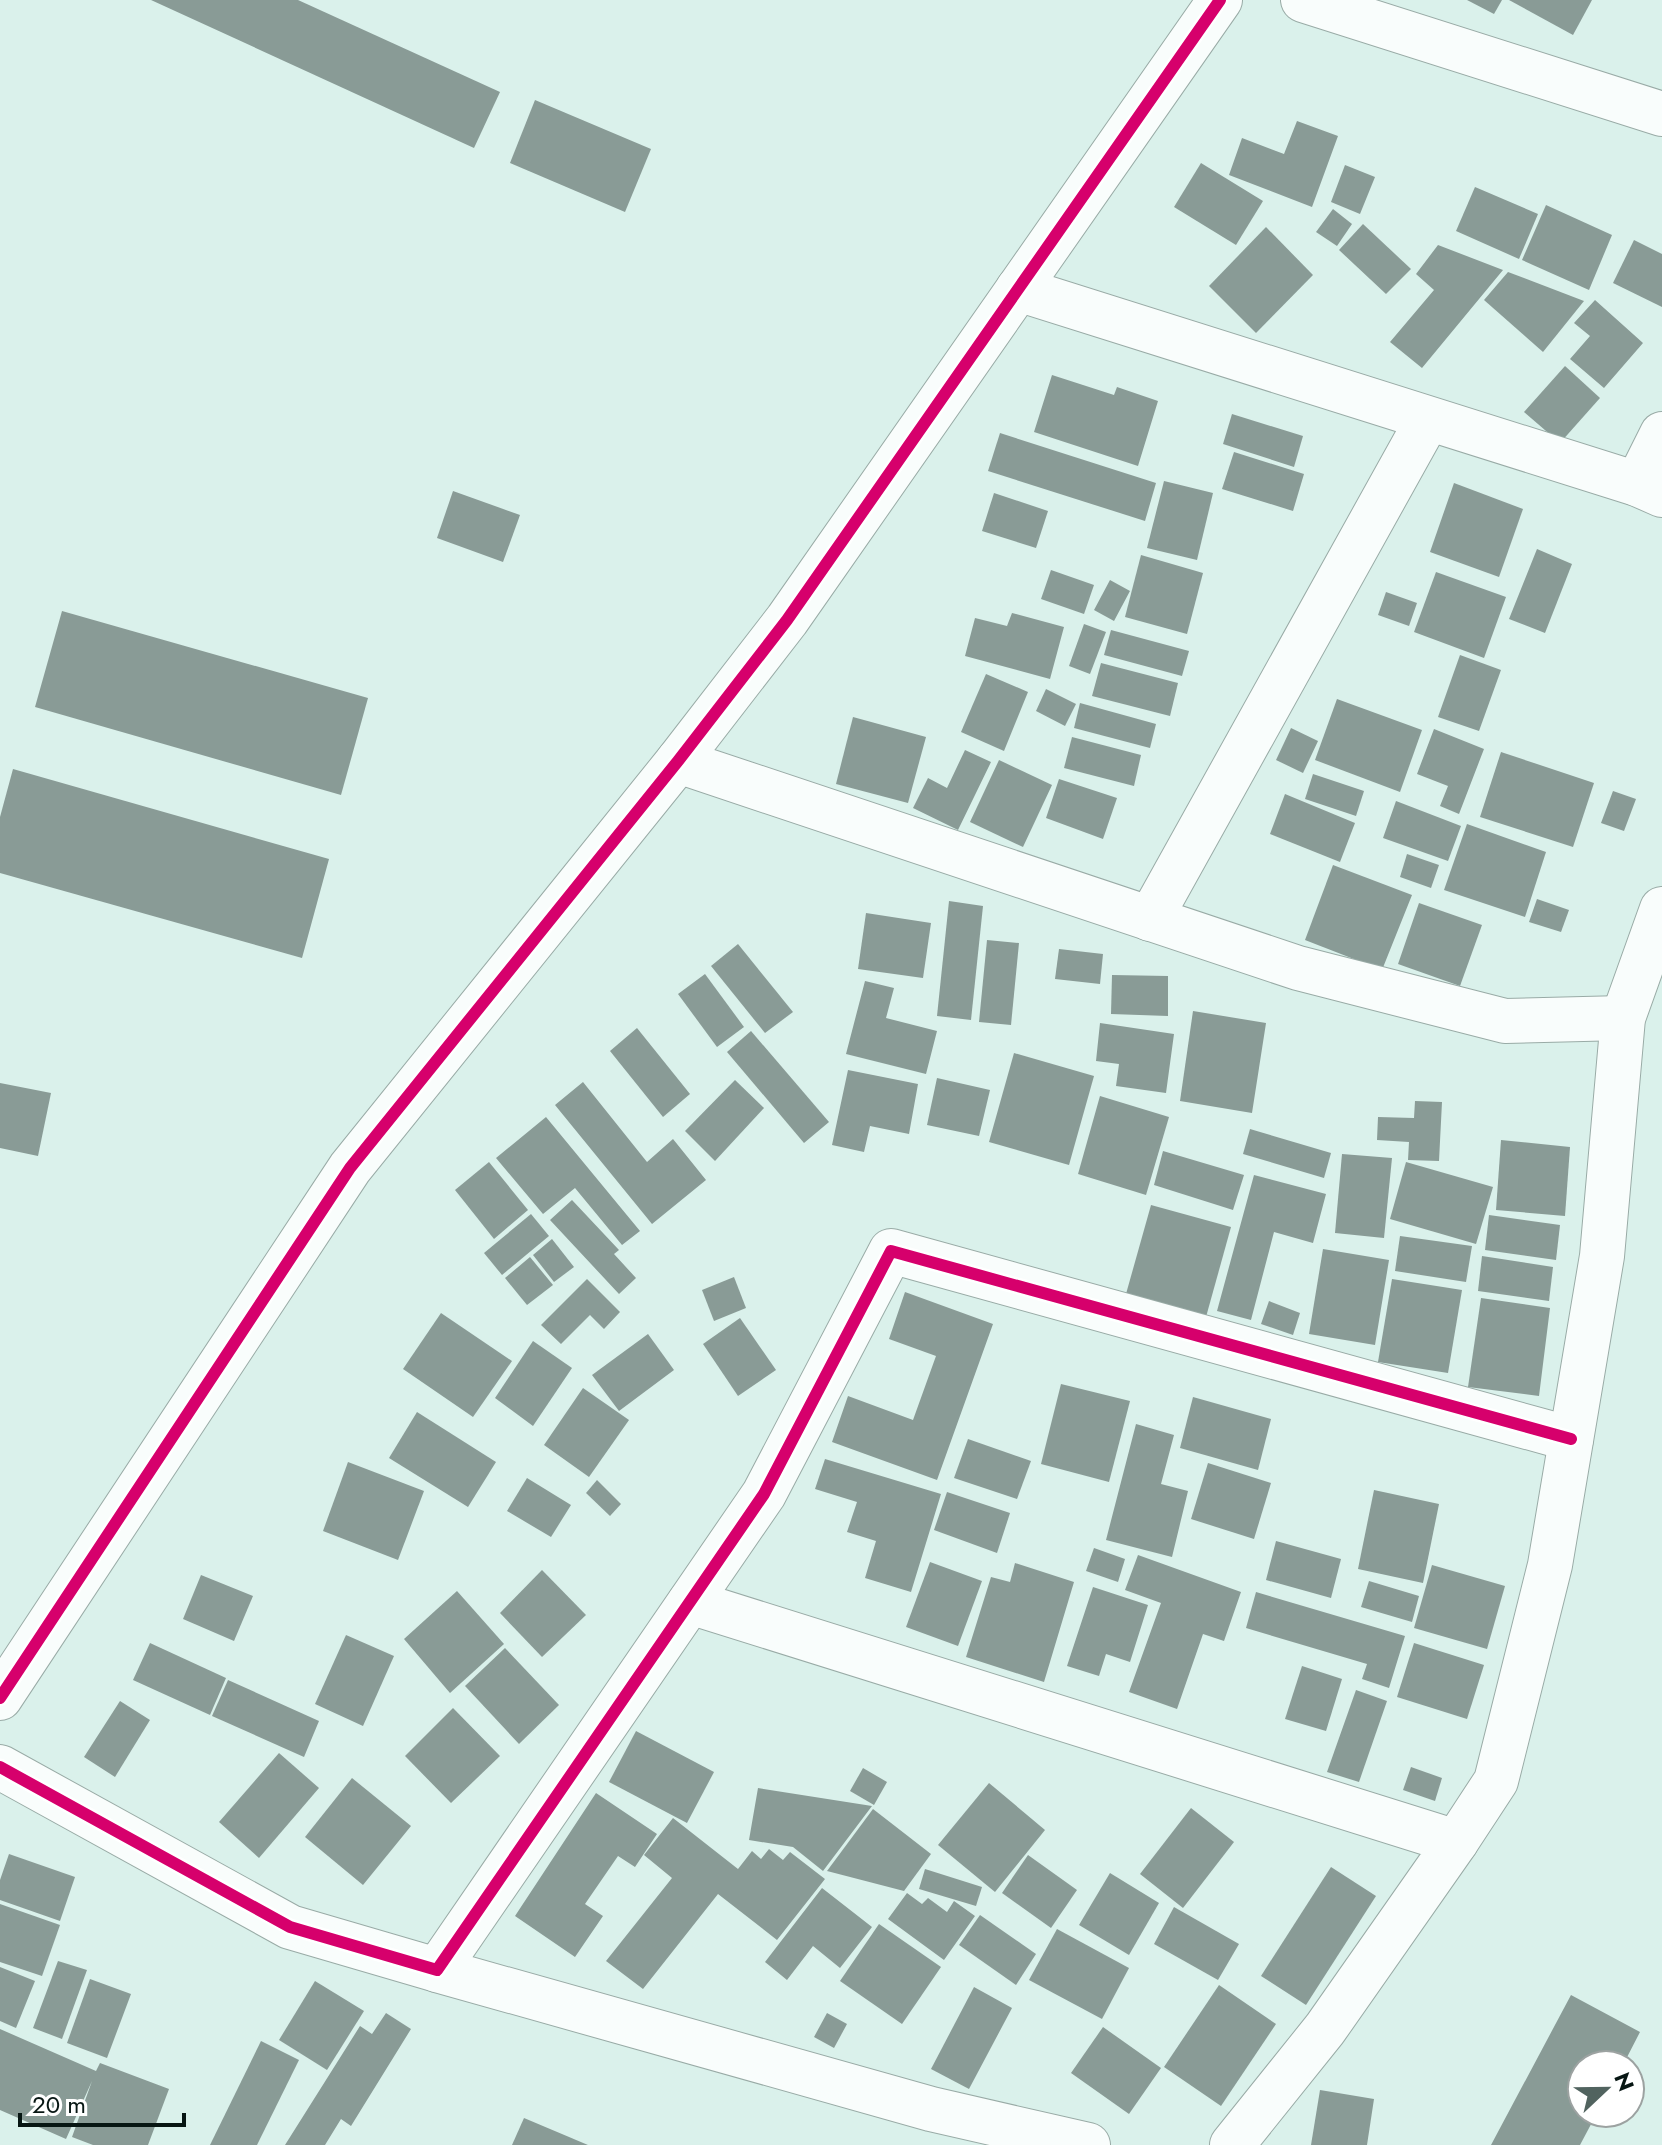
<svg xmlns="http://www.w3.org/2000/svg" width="1662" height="2145" viewBox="0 0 1662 2145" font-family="Jost,sans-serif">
  <rect width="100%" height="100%" fill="#daf1eb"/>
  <!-- building -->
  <g fill="#899b96">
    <path d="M151 0H298L500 92 474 148Z"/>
    <path d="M1467 0H1502L1494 14Z"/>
    <path d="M1509 0H1592L1573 35Z"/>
    <path d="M535 100 651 149 625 212 510 163Z"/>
    <path d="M1297 121 1338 136 1312 207 1229 175 1242 138 1284 154Z"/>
    <path d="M1201 163 1263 201 1236 245 1174 207Z"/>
    <path d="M1345 165 1375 177 1360 214 1331 202Z"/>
    <path d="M1475 187 1538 214 1519 259 1456 231Z"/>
    <path d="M1546 205 1612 235 1589 290 1522 260Z"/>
    <path d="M1333 209 1352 224 1337 246 1316 232Z"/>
    <path d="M1363 224 1411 269 1386 294 1339 250Z"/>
    <path d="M1266 227 1313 275 1256 333 1209 286Z"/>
    <path d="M1634 240 1662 254V307L1613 283Z"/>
    <path d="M1438 245 1503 270 1422 368 1390 342 1434 290 1416 274Z"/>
    <path d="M1508 272 1584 301 1543 352 1484 300Z"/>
    <path d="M1595 300 1643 343 1604 388 1570 359 1590 336 1574 323Z"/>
    <path d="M1565 366 1600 398 1560 443 1524 412Z"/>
    <path d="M1052 375 1114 395 1117 387 1158 401 1138 466 1034 432Z"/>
    <path d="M1232 414 1303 436 1294 467 1223 444Z"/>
    <path d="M1000 433 1156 483 1145 521 988 471Z"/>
    <path d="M1234 452 1304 474 1293 511 1222 489Z"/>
    <path d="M1164 481 1213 493 1197 560 1147 548Z"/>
    <path d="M1454 483 1523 509 1499 577 1430 552Z"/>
    <path d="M453 491 520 515 503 562 437 538Z"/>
    <path d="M994 493 1048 511 1036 548 982 531Z"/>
    <path d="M1537 549 1572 564 1545 633 1509 619Z"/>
    <path d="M1141 555 1203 573 1187 634 1125 617Z"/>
    <path d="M1051 570 1094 585 1084 614 1041 599Z"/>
    <path d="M1436 572 1506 597 1484 658 1414 632Z"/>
    <path d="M1110 580 1130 591 1114 621 1094 610Z"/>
    <path d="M1386 592 1417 603 1409 626 1378 615Z"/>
    <path d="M62 611 368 698 341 795 35 707Z"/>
    <path d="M1012 613 1064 627 1050 679 965 656 975 618 1007 626Z"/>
    <path d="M1084 624 1106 632 1090 674 1069 666Z"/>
    <path d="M1111 630 1189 651 1182 676 1104 655Z"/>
    <path d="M1460 655 1501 670 1479 731 1438 717Z"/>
    <path d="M1101 663 1178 683 1170 716 1092 696Z"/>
    <path d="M986 674 1028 692 1004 751 961 732Z"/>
    <path d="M1046 689 1076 704 1065 726 1036 711Z"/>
    <path d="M1337 699 1422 730 1400 792 1315 760Z"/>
    <path d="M1080 703 1156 724 1150 748 1074 728Z"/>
    <path d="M853 717 926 737 908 803 836 784Z"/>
    <path d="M1291 728 1318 741 1303 773 1276 760Z"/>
    <path d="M1434 729 1484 749 1459 814 1440 806 1448 786 1417 774Z"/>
    <path d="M1072 737 1141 755 1134 786 1064 768Z"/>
    <path d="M965 750 991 762 958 830 913 808 928 778 947 788Z"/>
    <path d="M1501 752 1594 783 1573 847 1480 817Z"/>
    <path d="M999 760 1052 785 1023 847 970 822Z"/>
    <path d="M13 769 329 859 302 958 0 873V817Z"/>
    <path d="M1313 774 1364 791 1356 816 1305 799Z"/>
    <path d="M1059 779 1117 798 1103 839 1046 818Z"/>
    <path d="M1613 791 1636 799 1624 831 1601 823Z"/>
    <path d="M1285 794 1355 823 1340 862 1270 834Z"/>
    <path d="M1396 801 1461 826 1448 861 1383 838Z"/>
    <path d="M1467 824 1546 852 1525 917 1444 890Z"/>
    <path d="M1407 854 1439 865 1431 888 1400 877Z"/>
    <path d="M1333 865 1412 895 1382 970 1305 940Z"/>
    <path d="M1537 899 1569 910 1561 932 1529 922Z"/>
    <path d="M949 901 983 906 971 1020 937 1016Z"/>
    <path d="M1419 903 1482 925 1460 986 1398 964Z"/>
    <path d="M866 913 931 923 923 978 858 969Z"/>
    <path d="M987 940 1019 943 1011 1025 979 1022Z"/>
    <path d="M738 944 793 1012 765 1033 711 966Z"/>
    <path d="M1059 949 1103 954 1100 984 1055 979Z"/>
    <path d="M705 974 744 1027 717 1047 678 994Z"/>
    <path d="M1112 975 1168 976V1016L1111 1014Z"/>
    <path d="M865 981 894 988 886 1018 937 1031 926 1074 846 1054Z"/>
    <path d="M1193 1011 1266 1023 1252 1113 1180 1101Z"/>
    <path d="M1100 1023 1174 1034 1166 1093 1116 1086 1119 1064 1096 1061Z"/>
    <path d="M637 1028 690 1094 663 1117 610 1051Z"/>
    <path d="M751 1031 829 1122 804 1143 727 1052Z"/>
    <path d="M1014 1053 1094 1076 1069 1165 989 1142Z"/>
    <path d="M848 1070 918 1084 909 1134 870 1126 864 1152 832 1145Z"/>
    <path d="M937 1078 990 1090 979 1136 927 1125Z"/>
    <path d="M735 1080 764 1108 715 1161 685 1131Z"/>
    <path d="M583 1082 647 1162 673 1139 706 1180 652 1224 555 1105Z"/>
    <path d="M0 1083 51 1093 38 1156 0 1148Z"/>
    <path d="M1100 1096 1169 1117 1146 1195 1078 1174Z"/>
    <path d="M1415 1101 1442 1102 1439 1161 1408 1160 1409 1142 1377 1140 1378 1117 1414 1118Z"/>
    <path d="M546 1117 640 1231 622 1245 575 1188 543 1214 496 1158Z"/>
    <path d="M1250 1129 1331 1153 1324 1178 1243 1154Z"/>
    <path d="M1501 1140 1570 1147 1565 1216 1496 1210Z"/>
    <path d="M1163 1151 1244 1175 1233 1210 1154 1185Z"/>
    <path d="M1342 1154 1392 1158 1384 1238 1335 1233Z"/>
    <path d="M489 1162 528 1210 494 1239 455 1190Z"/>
    <path d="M1406 1162 1493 1187 1476 1244 1390 1219Z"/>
    <path d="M1254 1175 1326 1194 1313 1243 1274 1232 1251 1320 1217 1311Z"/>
    <path d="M572 1200 619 1250 614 1254 636 1278 619 1294 550 1220Z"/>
    <path d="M1151 1205 1231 1227 1206 1317 1126 1294Z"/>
    <path d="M531 1214 549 1236 502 1275 484 1253Z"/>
    <path d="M1489 1215 1560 1225 1556 1260 1485 1250Z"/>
    <path d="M1400 1236 1472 1246 1466 1282 1395 1271Z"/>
    <path d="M552 1239 574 1267 554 1282 533 1255Z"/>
    <path d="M1323 1249 1389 1260 1375 1345 1309 1334Z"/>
    <path d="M1482 1256 1553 1267 1549 1301 1478 1291Z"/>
    <path d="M530 1257 553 1285 527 1305 505 1278Z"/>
    <path d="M734 1277 746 1308 714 1321 702 1290Z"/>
    <path d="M587 1279 620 1312 604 1329 590 1315 561 1344 541 1325Z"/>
    <path d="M1392 1279 1462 1290 1448 1373 1378 1362Z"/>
    <path d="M905 1292 993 1324 937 1480 832 1442 848 1396 913 1420 936 1356 889 1339Z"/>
    <path d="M1481 1298 1550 1308 1539 1396 1468 1387Z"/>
    <path d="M1269 1301 1300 1313 1293 1335 1261 1324Z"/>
    <path d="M441 1313 512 1361 473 1417 403 1369Z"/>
    <path d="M740 1318 776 1370 738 1396 703 1344Z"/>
    <path d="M648 1334 674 1370 619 1411 592 1375Z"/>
    <path d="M533 1341 572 1368 533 1426 495 1398Z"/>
    <path d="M1061 1384 1130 1401 1109 1482 1041 1464Z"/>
    <path d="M583 1388 629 1420 589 1477 544 1445Z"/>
    <path d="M1193 1397 1271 1419 1258 1470 1180 1448Z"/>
    <path d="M417 1412 496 1462 468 1507 389 1458Z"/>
    <path d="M1136 1424 1174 1435 1161 1484 1188 1491 1172 1557 1106 1540Z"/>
    <path d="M968 1439 1031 1461 1017 1499 954 1478Z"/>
    <path d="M825 1459 941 1494 911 1592 865 1578 876 1541 847 1532 857 1502 815 1489Z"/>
    <path d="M348 1462 424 1491 398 1560 323 1531Z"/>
    <path d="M1208 1463 1271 1483 1254 1539 1191 1519Z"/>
    <path d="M527 1478 571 1505 551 1537 507 1511Z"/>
    <path d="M597 1480 621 1504 610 1516 586 1493Z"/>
    <path d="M1374 1490 1439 1504 1423 1583 1358 1569Z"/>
    <path d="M947 1492 1010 1513 997 1553 934 1530Z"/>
    <path d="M1276 1541 1341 1559 1331 1598 1266 1580Z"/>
    <path d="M1094 1548 1125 1559 1118 1582 1086 1571Z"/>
    <path d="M1138 1555 1241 1592 1224 1641 1203 1634 1177 1709 1129 1692 1161 1603 1125 1590Z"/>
    <path d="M930 1562 982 1581 958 1646 906 1627Z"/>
    <path d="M1015 1563 1074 1582 1044 1682 966 1657 991 1577 1010 1582Z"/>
    <path d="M1432 1565 1505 1586 1487 1649 1414 1628Z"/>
    <path d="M542 1570 586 1615 542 1657 500 1613Z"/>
    <path d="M201 1575 253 1596 234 1641 183 1619Z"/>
    <path d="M1369 1581 1419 1596 1412 1622 1361 1607Z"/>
    <path d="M1093 1587 1148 1605 1130 1662 1106 1654 1099 1676 1067 1666Z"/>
    <path d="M457 1591 504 1644 450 1693 404 1639Z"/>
    <path d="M1256 1592 1405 1636 1389 1688 1362 1679 1367 1664 1246 1628Z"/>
    <path d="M346 1635 394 1656 363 1726 315 1704Z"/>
    <path d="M150 1643 226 1678 210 1715 133 1680Z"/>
    <path d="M1414 1643 1484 1665 1467 1719 1397 1697Z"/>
    <path d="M505 1648 559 1705 519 1744 465 1686Z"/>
    <path d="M1302 1666 1342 1679 1326 1731 1285 1719Z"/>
    <path d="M228 1680 319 1721 304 1757 212 1716Z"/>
    <path d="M1356 1690 1387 1701 1359 1782 1327 1772Z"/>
    <path d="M120 1701 150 1720 115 1777 84 1757Z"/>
    <path d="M453 1708 500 1756 451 1803 405 1756Z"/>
    <path d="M636 1731 714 1772 687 1823 609 1782Z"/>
    <path d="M279 1753 319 1788 259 1858 219 1822Z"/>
    <path d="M1411 1767 1442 1778 1435 1801 1403 1790Z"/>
    <path d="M863 1768 887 1782 874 1805 850 1791Z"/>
    <path d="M352 1778 411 1826 363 1885 305 1837Z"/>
    <path d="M989 1783 1045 1830 995 1892 938 1845Z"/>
    <path d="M758 1788 872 1806 823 1871 793 1847 749 1840Z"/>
    <path d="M596 1793 657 1834 635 1867 618 1856 585 1904 603 1916 575 1957 515 1916Z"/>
    <path d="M1191 1808 1234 1842 1183 1908 1140 1874Z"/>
    <path d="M873 1809 931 1854 904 1891 827 1871Z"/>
    <path d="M673 1818 738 1869 752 1851 761 1859 769 1849 783 1860 790 1852 825 1879 777 1940 718 1894 643 1989 606 1961 672 1878 644 1855Z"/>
    <path d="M9 1854 75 1877 60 1921 0 1900V1880Z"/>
    <path d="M1028 1855 1077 1890 1051 1928 1002 1893Z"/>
    <path d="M1331 1867 1376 1896 1306 2005 1261 1976Z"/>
    <path d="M925 1869 982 1887 976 1906 919 1889Z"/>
    <path d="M1110 1873 1159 1903 1129 1955 1079 1925Z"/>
    <path d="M822 1888 872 1927 840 1968 813 1946 787 1980 765 1962Z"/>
    <path d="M907 1893 922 1904 928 1898 947 1912 954 1901 975 1916 944 1960 888 1919Z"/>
    <path d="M0 1904 60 1925 42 1976 0 1962Z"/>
    <path d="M1174 1907 1239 1944 1218 1980 1154 1944Z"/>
    <path d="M980 1915 1036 1954 1016 1985 959 1945Z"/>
    <path d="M879 1924 941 1967 902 2024 840 1981Z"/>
    <path d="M1057 1929 1129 1968 1102 2019 1029 1980Z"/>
    <path d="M58 1961 87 1970 62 2039 33 2028Z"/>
    <path d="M0 1967 35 1981 16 2028 0 2021Z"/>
    <path d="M90 1979 131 1994 107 2058 67 2043Z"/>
    <path d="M315 1981 364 2011 327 2070 279 2040Z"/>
    <path d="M1219 1985 1276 2024 1221 2106 1164 2067Z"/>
    <path d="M974 1987 1012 2008 969 2089 931 2069Z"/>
    <path d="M1571 1995 1640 2032 1623 2065H1582V2113H1597L1580 2145H1491Z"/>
    <path d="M386 2013 411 2029 351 2126 341 2119 325 2145H285L360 2026 372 2034Z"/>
    <path d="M827 2013 847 2024 834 2048 814 2037Z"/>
    <path d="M1103 2027 1161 2068 1129 2114 1071 2073Z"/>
    <path d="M0 2029 96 2071 100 2063 169 2089 148 2145H93L72 2137 92 2081 66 2139 0 2110Z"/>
    <path d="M261 2041 299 2060 257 2145H210Z"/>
    <path d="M1320 2090 1374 2099 1367 2145H1311Z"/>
    <path d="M524 2118 588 2145H512Z"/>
  </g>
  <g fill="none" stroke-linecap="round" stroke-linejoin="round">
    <defs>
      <g id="minor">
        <path d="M1303 0 1662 114"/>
        <path d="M1018 289 1637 484 1662 495"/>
        <path d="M1637 484 1662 434"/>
        <path d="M678 761 1298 968 1505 1021 1623 1018"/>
        <path d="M1150 919 1428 419"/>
        <path d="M690 1602 1456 1842 1325 2029 1232 2145"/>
        <path d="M0 1698 350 1168 678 761 787 620 1220 0"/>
        <path d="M0 1767 290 1927 437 1970 764 1494 891 1251 1571 1439"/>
        <path d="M1456 1842 1496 1781 1550 1565 1602 1256 1623 1018 1662 909"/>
        <path d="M437 1970 931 2109 1088 2145"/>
      </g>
    </defs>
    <!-- minor casing -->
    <use href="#minor" stroke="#99aba6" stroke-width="46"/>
    <!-- minor -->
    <use href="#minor" stroke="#f9fdfc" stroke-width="44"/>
    <defs>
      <g id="cycleway">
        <path d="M0 1698 350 1168 678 761 787 620 1220 0"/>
        <path d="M0 1767 290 1927 437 1970 764 1494 891 1251 1571 1439"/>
      </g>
    </defs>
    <!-- cycleway casing -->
    <use href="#cycleway" stroke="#fff" stroke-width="17"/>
    <!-- cycleway -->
    <use href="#cycleway" stroke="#d6006c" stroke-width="12"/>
  </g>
  <!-- north arrow -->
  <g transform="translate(1606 2089) rotate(68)"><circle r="38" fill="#ffffff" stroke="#9ca2a1" stroke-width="2"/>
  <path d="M0-6L14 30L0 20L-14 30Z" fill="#51635f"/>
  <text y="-12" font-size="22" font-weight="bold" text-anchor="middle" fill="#071613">N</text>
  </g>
  <!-- scale -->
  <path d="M20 2113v12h164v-12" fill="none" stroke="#071613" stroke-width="4"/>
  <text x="32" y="2113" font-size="24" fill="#071613" stroke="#ffffff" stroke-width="6" paint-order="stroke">20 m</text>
</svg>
